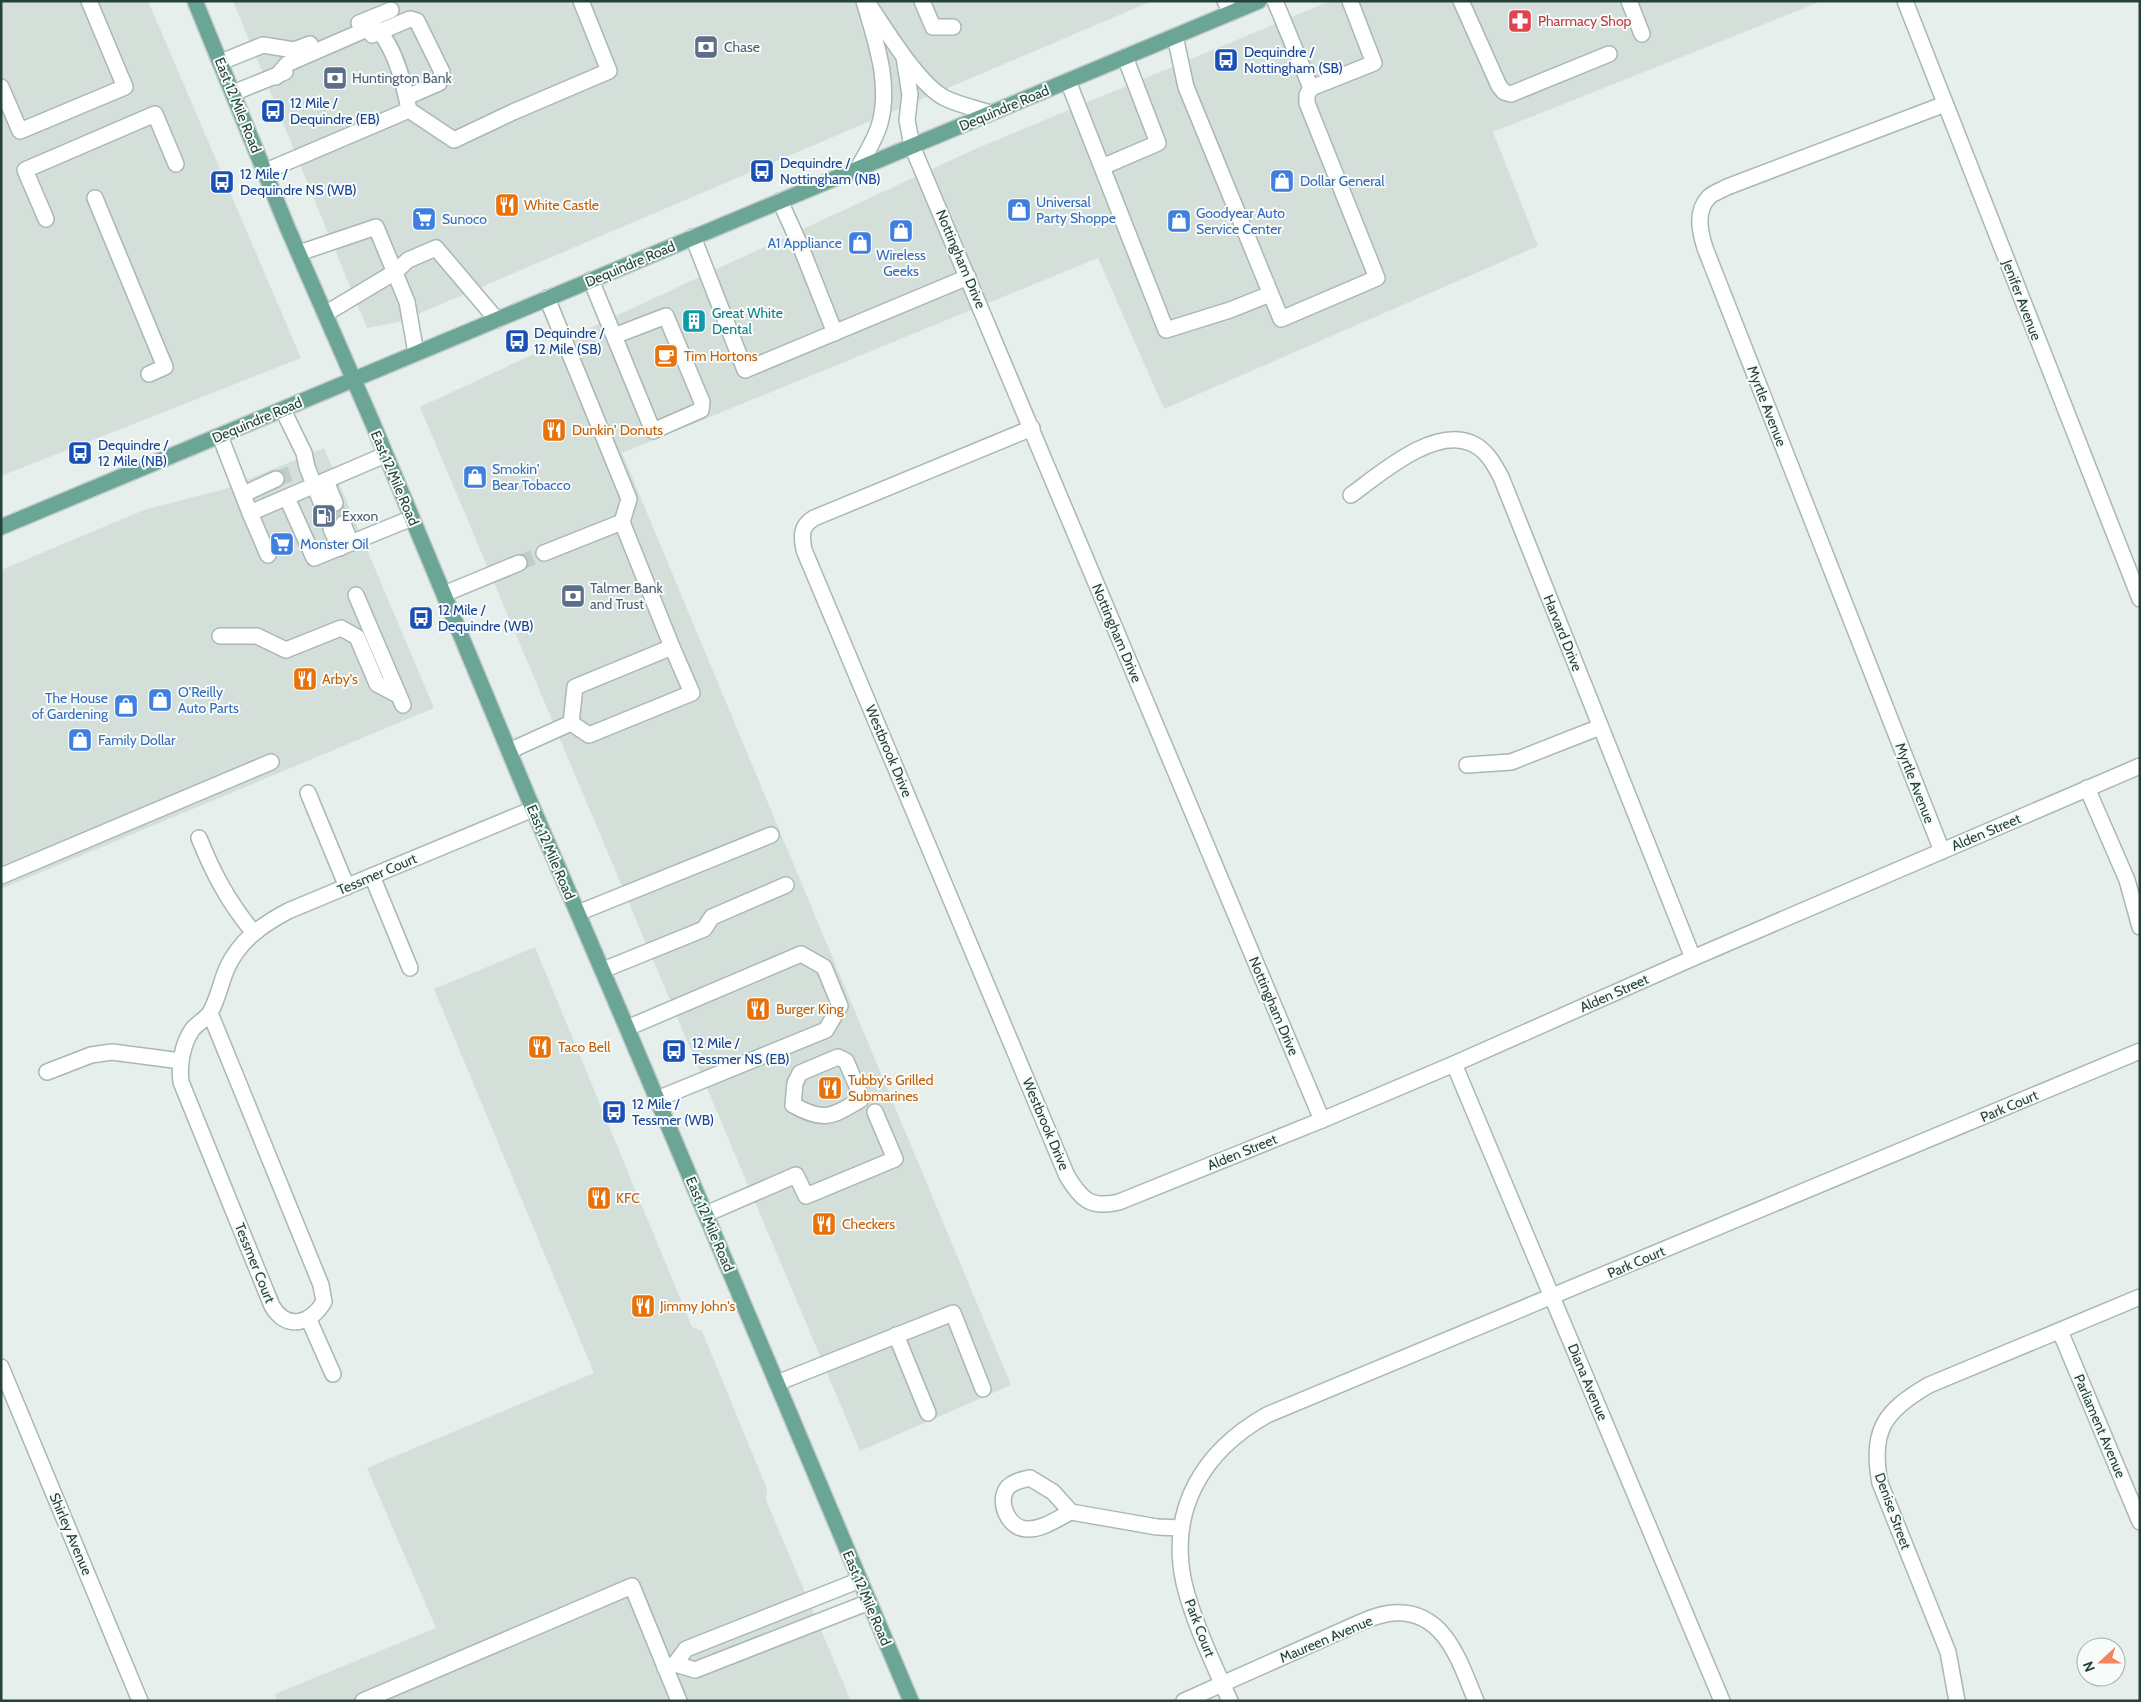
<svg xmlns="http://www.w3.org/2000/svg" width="2141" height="1702" viewBox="0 0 2141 1702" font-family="Cabin,sans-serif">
  <rect width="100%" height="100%" fill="#e6efeb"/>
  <!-- built -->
  <g fill="#d4dfda">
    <path d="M1 1H148L301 358 1 476Z"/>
    <path d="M233 1H1152L399 322 367 328Z"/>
    <path d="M1330 1H1822L1493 132 1538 246 1164 409 1098 258 622 453 1011 1385 860 1451 420 407 973 150Z"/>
    <path d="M324 448 434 708 1 889V570L144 510 225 489Z"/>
    <path d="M535 947 692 1327 702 1331 767 1489 766 1500 851 1701H277L275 1694 436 1628 367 1468 594 1373 434 989Z"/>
  </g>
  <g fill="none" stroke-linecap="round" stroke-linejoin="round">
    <!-- minor-tunnel -->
    <g stroke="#bfccc8" stroke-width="15" stroke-dasharray="15 8" stroke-linecap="butt">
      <path d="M276 479 297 471"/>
      <path d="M335 503 343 524"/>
      <path d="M323 507 331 529"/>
      <path d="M519 563 544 553"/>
    </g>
    <defs>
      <g id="minor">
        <path d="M922 1 933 27H953"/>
        <path d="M1225 1 1231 13"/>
        <path d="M1275 1 1311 88 1374 63 1350 1"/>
        <path d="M1461 1 1499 86 1504 92 1511 94 1609 54"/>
        <path d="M1629 1 1642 34"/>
        <path d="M1905 1 2140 599"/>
        <path d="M869 5C886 30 919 85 945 98 959 105 975 108 990 113"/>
        <path d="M359 23 391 10"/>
        <path d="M372 35 410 19 417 21 442 72 439 83 407 97"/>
        <path d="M1175 36 1186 87 1281 319 1377 278 1307 103V95L1311 88"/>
        <path d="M904 57 910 95 907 120 912 146 1322 1120"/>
        <path d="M221 62 263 45 294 50 310 44"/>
        <path d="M1068 81 1166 330 1230 310 1270 294"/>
        <path d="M1 87 20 131 125 87 89 1"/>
        <path d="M233 93 285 72"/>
        <path d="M409 110 454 140 513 112 609 71 581 1"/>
        <path d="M1102 167 1158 143 1125 57"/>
        <path d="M858 168C866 154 876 138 880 123 891 82 875 40 864 1"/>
        <path d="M266 171 409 110C404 83 395 45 374 26L287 64 276 77"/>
        <path d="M95 198 165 367 149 374"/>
        <path d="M780 201 800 245 835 333"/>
        <path d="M46 219 25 170 155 114 176 164"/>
        <path d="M693 237 745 370 968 277"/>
        <path d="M299 253 376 227 407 302 416 353"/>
        <path d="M591 280 653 431 701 410 702 402 666 316 614 336"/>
        <path d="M325 314 395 272 408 260 436 248 497 320"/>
        <path d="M283 410 304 453 307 467 323 507"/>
        <path d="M1032 428 814 518C801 526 801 535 804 550L1067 1176C1081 1199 1090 1209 1119 1202L1322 1120 1454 1064 1693 958 2140 766"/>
        <path d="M220 436 250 513 385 455"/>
        <path d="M326 481 335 503"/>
        <path d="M244 494 276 479"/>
        <path d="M1351 495C1380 474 1433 427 1471 443 1486 449 1494 464 1501 477L1693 958"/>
        <path d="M287 498 314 558 412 518"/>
        <path d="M250 513 268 555"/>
        <path d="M343 524 351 543"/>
        <path d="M331 529 340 548"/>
        <path d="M544 553 622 522 629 499 547 298"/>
        <path d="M444 594 519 563"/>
        <path d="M356 595 403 705"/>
        <path d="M220 636H257L286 650 341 628 357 637 377 684 398 695"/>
        <path d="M571 723 589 735 692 693 672 647"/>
        <path d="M509 751 571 723 575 687 672 647 622 522"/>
        <path d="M1467 765 1511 762 1600 727"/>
        <path d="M2087 788 2127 880 2140 927"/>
        <path d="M308 793 347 887"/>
        <path d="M199 838C214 875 228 901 253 932"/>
        <path d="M1942 851 1705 248C1700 232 1695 211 1709 197 1713 193 1722 190 1727 187L1945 104"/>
        <path d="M1 876 271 762"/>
        <path d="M372 876 410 968"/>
        <path d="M578 913 771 835"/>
        <path d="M603 970 704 929 712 917 786 885"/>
        <path d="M210 1013 321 1285 324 1302C310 1324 287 1331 272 1306L181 1082C179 1065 182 1045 192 1030 197 1023 207 1019 211 1011 218 998 221 982 227 968 240 940 262 925 288 911L533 809"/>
        <path d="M627 1028 801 954 824 967 840 1006 826 1030 657 1099"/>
        <path d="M838 1057 846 1061 859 1091 860 1100C831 1117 824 1122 793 1105L795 1083 800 1073Z"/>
        <path d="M1454 1064 1722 1701"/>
        <path d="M47 1072 91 1055 112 1052 181 1061"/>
        <path d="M706 1214 796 1175 806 1196 895 1159 875 1112"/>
        <path d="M309 1320 333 1374"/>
        <path d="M2060 1331 2140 1522"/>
        <path d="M896 1335 928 1413"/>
        <path d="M1 1367 140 1701"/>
        <path d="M777 1383 953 1313 983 1389"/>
        <path d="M1071 1512C1058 1518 1042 1530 1027 1529 1009 1529 996 1502 1008 1487 1014 1481 1022 1480 1030 1478L1053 1492 1071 1512 1157 1527 1181 1528"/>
        <path d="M675 1664 695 1670 869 1602"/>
        <path d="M665 1668 675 1664 686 1649 860 1580"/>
        <path d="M363 1701 632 1586 679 1701"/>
        <path d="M1184 1701 1350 1627C1364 1621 1378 1614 1393 1613 1445 1609 1460 1663 1476 1701"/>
        <path d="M1230 1701C1214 1665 1193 1621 1184 1583 1168 1509 1203 1451 1267 1415L2140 1051"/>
        <path d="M1957 1701 1948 1652 1880 1483C1870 1431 1884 1411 1929 1385L2140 1297"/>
      </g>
      <g id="major">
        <path d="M195 1 288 229 373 424 533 809 627 1028 911 1701"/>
        <path d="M1 527 1259 1"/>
      </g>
    </defs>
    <!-- minor casing -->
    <use href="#minor" stroke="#a8b8b2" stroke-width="18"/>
    <!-- major casing -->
    <use href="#major" stroke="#c2cac8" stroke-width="18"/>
    <!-- minor -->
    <use href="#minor" stroke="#fff" stroke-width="15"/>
    <!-- major -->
    <use href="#major" stroke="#6aa596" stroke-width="15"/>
  </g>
  <!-- icons -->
  <defs>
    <symbol id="pharmacy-square" viewBox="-11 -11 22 22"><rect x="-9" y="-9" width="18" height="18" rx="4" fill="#e0444e" stroke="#f7fbf9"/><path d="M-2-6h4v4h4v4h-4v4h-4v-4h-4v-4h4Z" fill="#fff"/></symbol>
    <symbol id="bank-square" viewBox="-11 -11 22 22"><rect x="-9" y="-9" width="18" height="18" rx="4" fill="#5c6f8a" stroke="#f7fbf9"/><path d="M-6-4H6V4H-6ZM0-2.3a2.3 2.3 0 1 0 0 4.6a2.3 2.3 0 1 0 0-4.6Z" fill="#fff"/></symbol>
    <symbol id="bus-square" viewBox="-11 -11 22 22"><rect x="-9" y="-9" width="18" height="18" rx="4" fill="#1a4fb4" stroke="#f7fbf9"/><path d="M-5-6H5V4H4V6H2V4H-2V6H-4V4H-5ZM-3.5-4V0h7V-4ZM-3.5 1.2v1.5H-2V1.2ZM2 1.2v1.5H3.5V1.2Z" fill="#fff"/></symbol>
    <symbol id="shop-square" viewBox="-11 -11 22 22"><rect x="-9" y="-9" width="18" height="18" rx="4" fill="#3f7fe0" stroke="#f7fbf9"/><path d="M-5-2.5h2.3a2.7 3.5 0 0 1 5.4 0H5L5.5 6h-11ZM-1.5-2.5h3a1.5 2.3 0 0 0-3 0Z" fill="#fff"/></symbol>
    <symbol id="restaurant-square" viewBox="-11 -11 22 22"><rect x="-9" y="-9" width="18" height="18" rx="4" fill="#e8710a" stroke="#f7fbf9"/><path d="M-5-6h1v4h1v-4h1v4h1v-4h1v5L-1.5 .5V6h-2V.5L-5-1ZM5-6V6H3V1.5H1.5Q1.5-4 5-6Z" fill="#fff"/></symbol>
    <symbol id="supermarket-square" viewBox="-11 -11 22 22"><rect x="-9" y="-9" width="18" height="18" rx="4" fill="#3f7fe0" stroke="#f7fbf9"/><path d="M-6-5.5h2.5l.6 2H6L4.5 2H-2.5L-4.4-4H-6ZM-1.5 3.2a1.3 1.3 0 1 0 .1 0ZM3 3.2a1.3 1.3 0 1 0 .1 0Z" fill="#fff"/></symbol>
    <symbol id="building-square" viewBox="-11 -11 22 22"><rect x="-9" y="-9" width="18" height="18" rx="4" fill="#0f9aa8" stroke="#f7fbf9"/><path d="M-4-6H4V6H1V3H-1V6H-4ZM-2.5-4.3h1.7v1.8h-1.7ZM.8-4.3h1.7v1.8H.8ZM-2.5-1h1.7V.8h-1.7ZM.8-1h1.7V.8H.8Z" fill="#fff"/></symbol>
    <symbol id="cafe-square" viewBox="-11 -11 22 22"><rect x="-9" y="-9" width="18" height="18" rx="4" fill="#e8710a" stroke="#f7fbf9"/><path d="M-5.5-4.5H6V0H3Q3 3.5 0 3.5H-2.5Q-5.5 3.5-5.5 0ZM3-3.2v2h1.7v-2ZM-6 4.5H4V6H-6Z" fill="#fff"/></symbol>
    <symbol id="fuel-square" viewBox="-11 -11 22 22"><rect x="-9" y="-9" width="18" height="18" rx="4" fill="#5c6f8a" stroke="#f7fbf9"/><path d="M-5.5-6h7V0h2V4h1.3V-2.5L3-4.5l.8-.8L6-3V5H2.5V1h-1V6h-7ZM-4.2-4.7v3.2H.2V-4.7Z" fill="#fff"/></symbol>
  </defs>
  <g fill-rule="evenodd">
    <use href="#pharmacy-square" x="1506" y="7" width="28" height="28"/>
    <use href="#bank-square" x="692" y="33" width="28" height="28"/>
    <use href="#bus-square" x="1212" y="46" width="28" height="28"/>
    <use href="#bank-square" x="321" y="64" width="28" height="28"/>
    <use href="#bus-square" x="259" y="97" width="28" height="28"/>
    <use href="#bus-square" x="748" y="157" width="28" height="28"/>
    <use href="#shop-square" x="1268" y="167" width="28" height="28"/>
    <use href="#bus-square" x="208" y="168" width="28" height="28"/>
    <use href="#restaurant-square" x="493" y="191" width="28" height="28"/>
    <use href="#shop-square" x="1005" y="196" width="28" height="28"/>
    <use href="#supermarket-square" x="410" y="205" width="28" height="28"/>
    <use href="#shop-square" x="1165" y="207" width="28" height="28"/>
    <use href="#shop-square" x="887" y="217" width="28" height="28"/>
    <use href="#shop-square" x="846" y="229" width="28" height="28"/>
    <use href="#building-square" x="680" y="307" width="28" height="28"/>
    <use href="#bus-square" x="503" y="327" width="28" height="28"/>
    <use href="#cafe-square" x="652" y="342" width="28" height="28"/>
    <use href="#restaurant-square" x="540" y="416" width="28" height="28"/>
    <use href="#bus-square" x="66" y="439" width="28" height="28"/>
    <use href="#shop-square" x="461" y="463" width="28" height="28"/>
    <use href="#fuel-square" x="310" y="502" width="28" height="28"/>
    <use href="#supermarket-square" x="268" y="530" width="28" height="28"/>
    <use href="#bank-square" x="559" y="582" width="28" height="28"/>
    <use href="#bus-square" x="407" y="604" width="28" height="28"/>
    <use href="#restaurant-square" x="291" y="665" width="28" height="28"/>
    <use href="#shop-square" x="146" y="686" width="28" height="28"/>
    <use href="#shop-square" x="112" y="692" width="28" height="28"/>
    <use href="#shop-square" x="66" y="726" width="28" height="28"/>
    <use href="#restaurant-square" x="744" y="995" width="28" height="28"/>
    <use href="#restaurant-square" x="526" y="1033" width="28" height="28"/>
    <use href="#bus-square" x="660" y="1037" width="28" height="28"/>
    <use href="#restaurant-square" x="816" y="1074" width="28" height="28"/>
    <use href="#bus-square" x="600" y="1098" width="28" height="28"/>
    <use href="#restaurant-square" x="585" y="1184" width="28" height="28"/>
    <use href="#restaurant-square" x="810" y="1210" width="28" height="28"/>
    <use href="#restaurant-square" x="629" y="1292" width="28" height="28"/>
  </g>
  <g text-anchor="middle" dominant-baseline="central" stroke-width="4" stroke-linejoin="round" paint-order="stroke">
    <!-- health labels -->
    <g font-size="14" fill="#be3a42" stroke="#f7fbf9" text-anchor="start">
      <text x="1538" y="21">Pharmacy Shop</text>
    </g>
    <!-- service labels -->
    <g font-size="14" fill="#4e5e75" stroke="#f7fbf9" text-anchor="start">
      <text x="724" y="47">Chase</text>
      <text x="352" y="78">Huntington Bank</text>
      <text x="342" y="516">Exxon</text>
      <text x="590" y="588">Talmer Bank<tspan x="590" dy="16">and Trust</tspan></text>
    </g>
    <!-- transit labels -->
    <g font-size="14" fill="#164399" stroke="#f7fbf9" text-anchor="start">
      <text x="1244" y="52">Dequindre /<tspan x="1244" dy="16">Nottingham (SB)</tspan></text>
      <text x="290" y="103">12 Mile /<tspan x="290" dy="16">Dequindre (EB)</tspan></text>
      <text x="780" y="163">Dequindre /<tspan x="780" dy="16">Nottingham (NB)</tspan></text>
      <text x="240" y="174">12 Mile /<tspan x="240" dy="16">Dequindre NS (WB)</tspan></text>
      <text x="534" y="333">Dequindre /<tspan x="534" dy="16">12 Mile (SB)</tspan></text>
      <text x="98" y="445">Dequindre /<tspan x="98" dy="16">12 Mile (NB)</tspan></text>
      <text x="438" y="610">12 Mile /<tspan x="438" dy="16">Dequindre (WB)</tspan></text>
      <text x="692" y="1043">12 Mile /<tspan x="692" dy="16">Tessmer NS (EB)</tspan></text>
      <text x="632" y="1104">12 Mile /<tspan x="632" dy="16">Tessmer (WB)</tspan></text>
    </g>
    <!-- street labels -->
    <g font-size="14" fill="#24423a" stroke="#f7fbf9">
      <text transform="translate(238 105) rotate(68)">East 12 Mile Road</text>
      <text transform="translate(1004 108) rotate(-23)">Dequindre Road</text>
      <text transform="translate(961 259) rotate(67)">Nottingham Drive</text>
      <text transform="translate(630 264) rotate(-23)">Dequindre Road</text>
      <text transform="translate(2022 300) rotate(69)">Jenifer Avenue</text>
      <text transform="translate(1767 406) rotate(69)">Myrtle Avenue</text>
      <text transform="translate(257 420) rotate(-23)">Dequindre Road</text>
      <text transform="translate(395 478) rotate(67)">East 12 Mile Road</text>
      <text transform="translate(1117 633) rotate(67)">Nottingham Drive</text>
      <text transform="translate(1563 633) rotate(68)">Harvard Drive</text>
      <text transform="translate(889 751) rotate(67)">Westbrook Drive</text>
      <text transform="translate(1915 783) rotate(69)">Myrtle Avenue</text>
      <text transform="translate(1986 832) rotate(-23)">Alden Street</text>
      <text transform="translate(551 852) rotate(67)">East 12 Mile Road</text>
      <text transform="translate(377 874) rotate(-23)">Tessmer Court</text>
      <text transform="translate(1614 993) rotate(-24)">Alden Street</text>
      <text transform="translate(1274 1006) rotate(67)">Nottingham Drive</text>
      <text transform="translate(2009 1106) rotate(-23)">Park Court</text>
      <text transform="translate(1046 1124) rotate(67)">Westbrook Drive</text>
      <text transform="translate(1242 1152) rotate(-22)">Alden Street</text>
      <text transform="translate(710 1224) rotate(67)">East 12 Mile Road</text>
      <text transform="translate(1636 1262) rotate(-23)">Park Court</text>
      <text transform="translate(255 1263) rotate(68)">Tessmer Court</text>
      <text transform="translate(1588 1382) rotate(67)">Diana Avenue</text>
      <text transform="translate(2100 1426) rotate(67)">Parliament Avenue</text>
      <text transform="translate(1893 1511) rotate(70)">Denise Street</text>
      <text transform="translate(71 1534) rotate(67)">Shirley Avenue</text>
      <text transform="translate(867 1598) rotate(67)">East 12 Mile Road</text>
      <text transform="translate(1200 1628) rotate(69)">Park Court</text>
      <text transform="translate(1326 1639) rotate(-23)">Maureen Avenue</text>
    </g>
    <!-- shop labels -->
    <g font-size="14" fill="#366cbe" stroke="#f7fbf9" text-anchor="start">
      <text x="1300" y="181">Dollar General</text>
      <text x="1036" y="202">Universal<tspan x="1036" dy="16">Party Shoppe</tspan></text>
      <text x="1196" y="213">Goodyear Auto<tspan x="1196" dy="16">Service Center</tspan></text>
      <text x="442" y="219">Sunoco</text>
      <text x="842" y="243" text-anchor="end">A1 Appliance</text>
      <text x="901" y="255" text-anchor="middle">Wireless<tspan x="901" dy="16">Geeks</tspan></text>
      <text x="492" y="469">Smokin'<tspan x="492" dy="16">Bear Tobacco</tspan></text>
      <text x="300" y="544">Monster Oil</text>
      <text x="178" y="692">O'Reilly<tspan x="178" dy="16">Auto Parts</tspan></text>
      <text x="108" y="698" text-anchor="end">The House<tspan x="108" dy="16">of Gardening</tspan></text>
      <text x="98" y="740">Family Dollar</text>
    </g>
    <!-- food labels -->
    <g font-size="14" fill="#c56008" stroke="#f7fbf9" text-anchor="start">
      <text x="524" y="205">White Castle</text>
      <text x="684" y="356">Tim Hortons</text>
      <text x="572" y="430">Dunkin' Donuts</text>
      <text x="322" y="679">Arby's</text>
      <text x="776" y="1009">Burger King</text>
      <text x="558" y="1047">Taco Bell</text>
      <text x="848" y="1080">Tubby's Grilled<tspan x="848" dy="16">Submarines</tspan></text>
      <text x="616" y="1198">KFC</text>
      <text x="842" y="1224">Checkers</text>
      <text x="660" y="1306">Jimmy John's</text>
    </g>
    <!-- culture labels -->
    <g font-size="14" fill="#0d838f" stroke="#f7fbf9" text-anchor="start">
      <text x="712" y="313">Great White<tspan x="712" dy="16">Dental</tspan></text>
    </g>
  </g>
  <!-- border -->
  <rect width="2141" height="1702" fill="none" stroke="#24423a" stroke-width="5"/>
  <!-- north arrow -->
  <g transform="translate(2101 1662) rotate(249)"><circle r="24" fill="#f7fbf9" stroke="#a3b1ad"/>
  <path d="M0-4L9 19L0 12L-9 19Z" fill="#f4845f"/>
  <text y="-8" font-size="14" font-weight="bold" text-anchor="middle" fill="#24423a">N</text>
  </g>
</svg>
